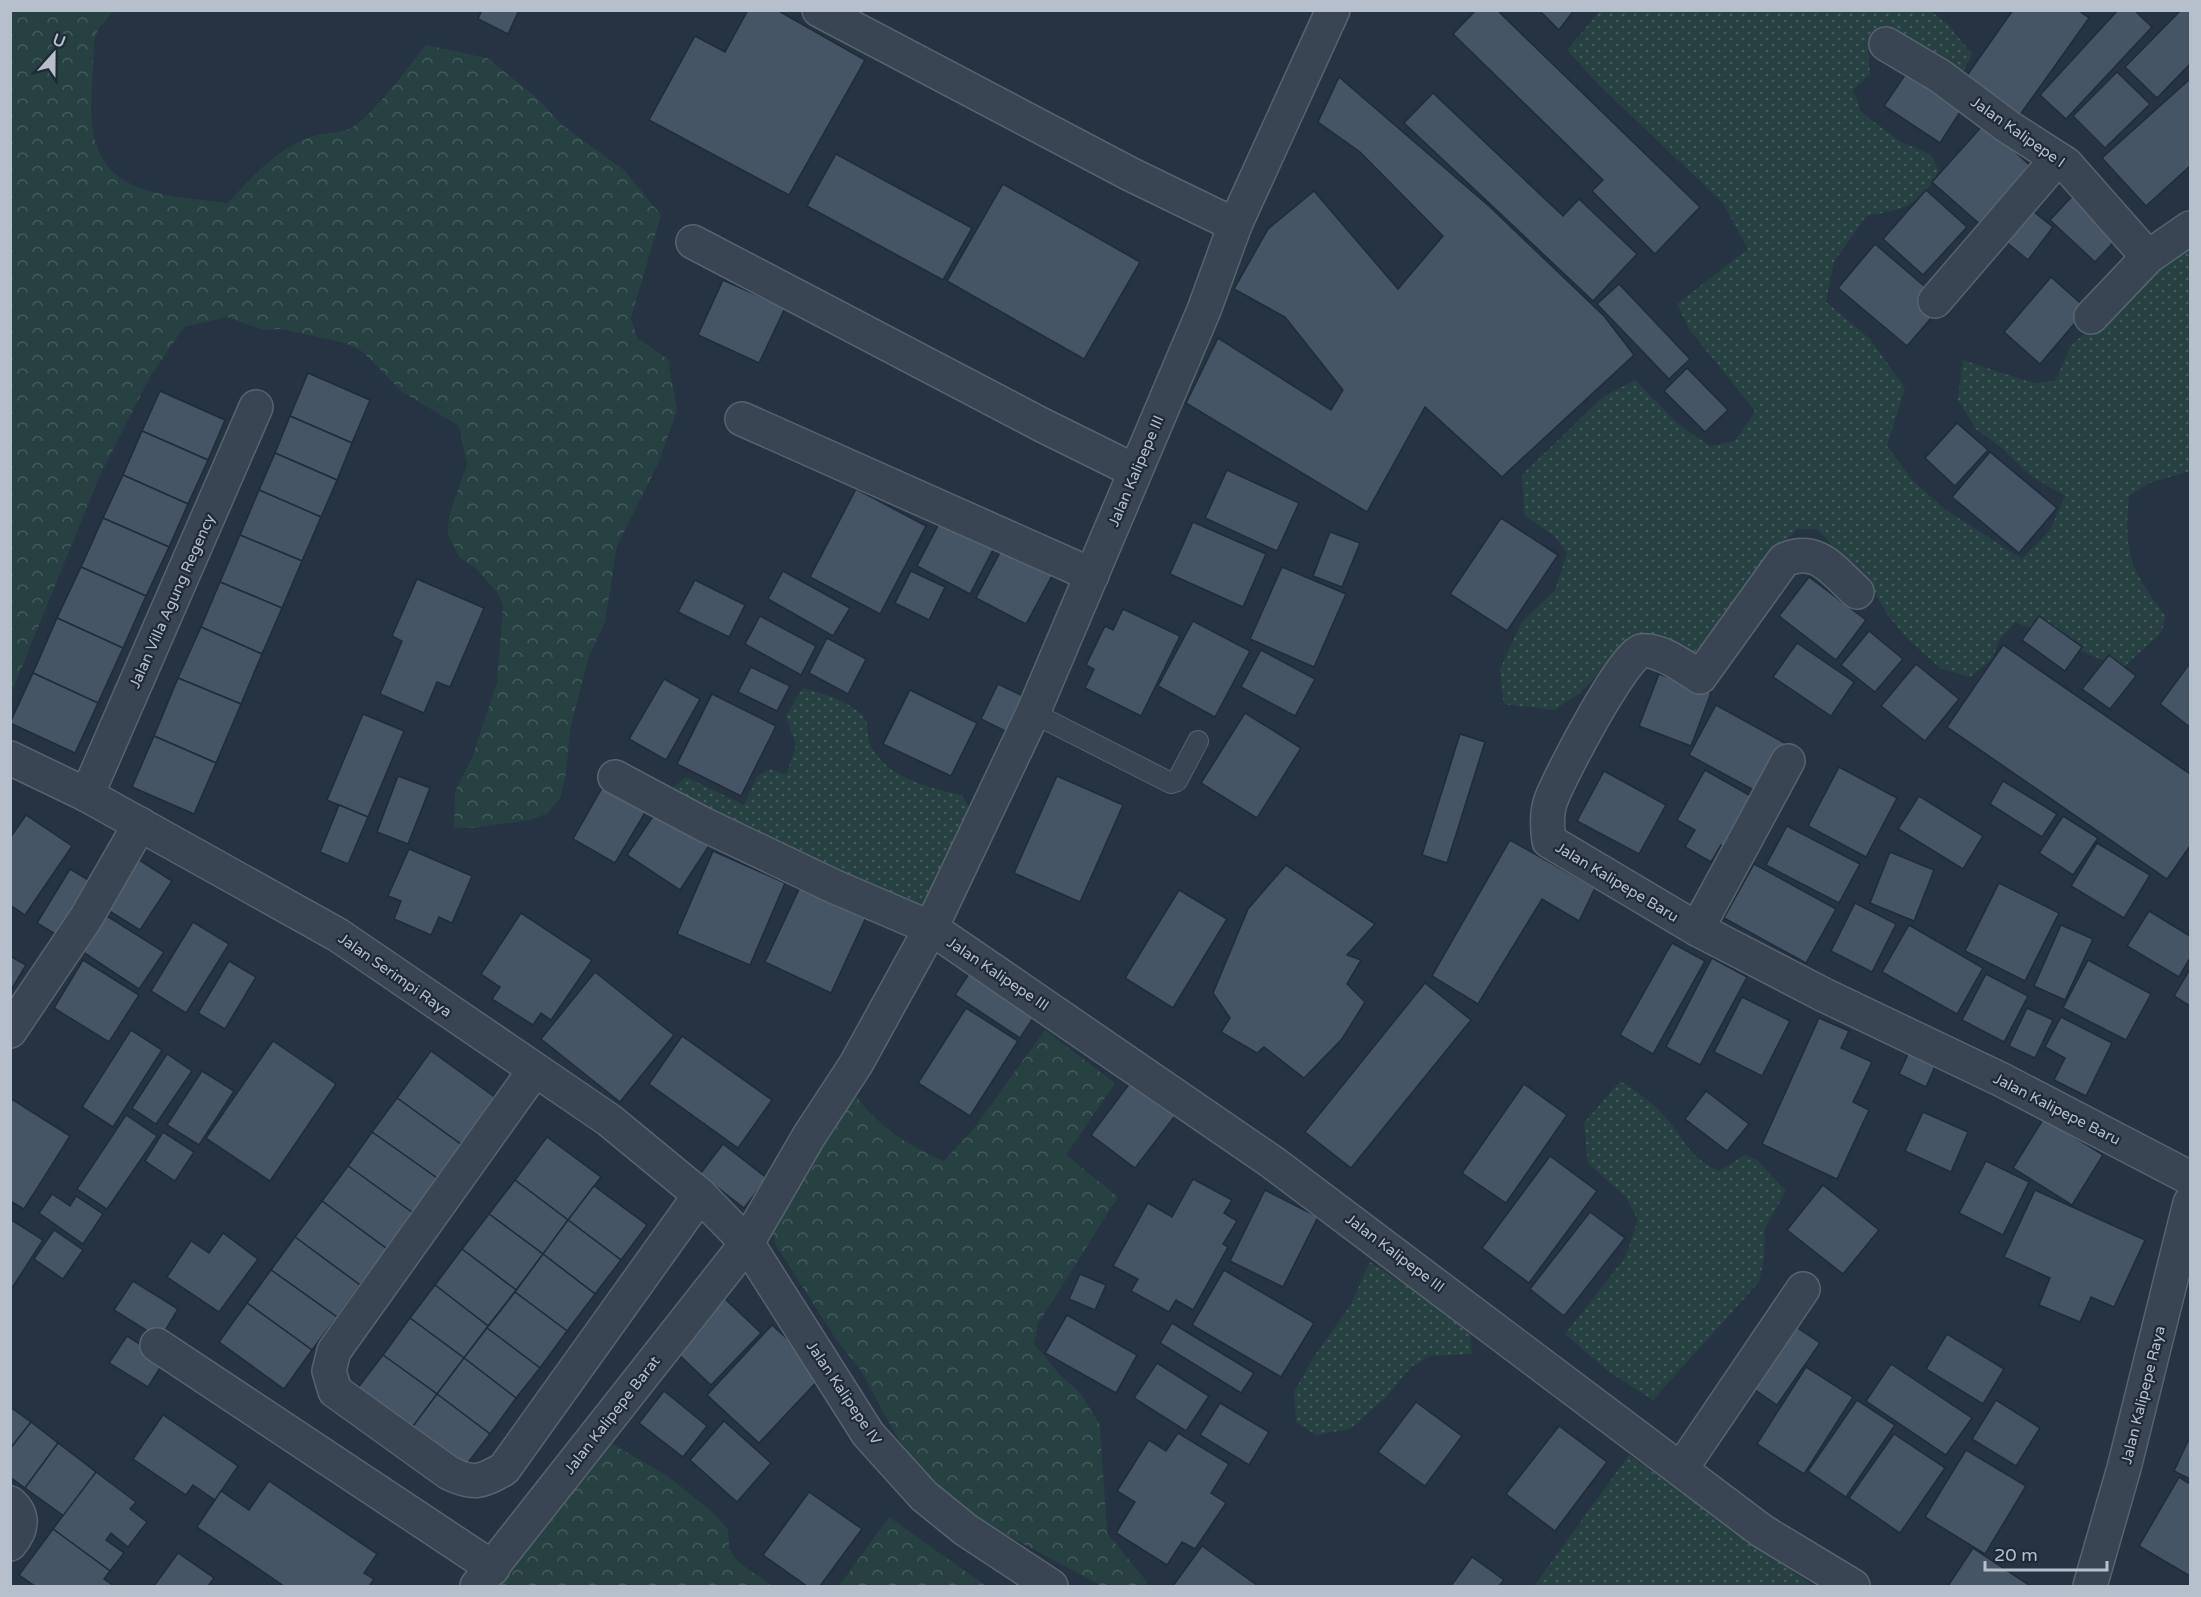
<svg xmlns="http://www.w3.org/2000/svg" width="2201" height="1597" viewBox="0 0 2201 1597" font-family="'Varela Round',sans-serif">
  <defs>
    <pattern id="grass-dots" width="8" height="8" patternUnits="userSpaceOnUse" patternTransform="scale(1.5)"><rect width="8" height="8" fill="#274143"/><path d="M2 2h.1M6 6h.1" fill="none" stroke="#445b5d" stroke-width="1.8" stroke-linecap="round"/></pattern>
    <pattern id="forest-crowns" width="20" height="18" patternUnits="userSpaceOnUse" patternTransform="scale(1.5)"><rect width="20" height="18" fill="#274143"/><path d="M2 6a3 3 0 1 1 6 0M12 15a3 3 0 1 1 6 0" fill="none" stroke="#445b5d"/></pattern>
  </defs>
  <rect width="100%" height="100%" fill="#253342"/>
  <!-- grass -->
  <g fill="url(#grass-dots)">
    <path d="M1600 11H1931L1948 25 1972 54 1959 80 1879 39 1868 51 1870 74 1853 90 1861 112 1899 141 1931 155 1939 171C1919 206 1904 210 1866 216L1834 262 1826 302 1870 339 1905 388 1887 446 1913 481 1946 510 2022 559 2050 530 2065 496 2030 475 2002 448 1976 429 1958 400 1963 360 2033 383 2055 381 2071 346 2143 277 2190 243V471L2149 483 2129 496C2124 558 2130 567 2165 616L2162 632 2124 667C2086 656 2053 636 2015 622L2000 639 1992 659 1970 677 1940 668 1909 640 1889 617 1873 590 1817 529H1796L1758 579 1693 654 1658 636 1634 637 1580 693 1554 710 1504 704 1500 669 1521 623 1555 590 1567 553 1554 536 1524 515 1522 475 1603 397 1635 380 1679 425 1710 446 1735 441 1755 411 1689 329 1677 304 1748 249 1723 203 1600 86 1567 50Z"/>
    <path d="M803 688C821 693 849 701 862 715 871 724 865 736 871 746 887 778 928 788 962 795L972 813 940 867 927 904 917 922 678 801 674 787 686 777 744 805 757 776 771 769 786 775 796 746 786 716Z"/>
    <path d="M1620 1081C1638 1092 1653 1103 1667 1119 1688 1144 1687 1156 1719 1171L1745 1155 1757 1160 1786 1191 1765 1228 1764 1259 1759 1282 1653 1400 1608 1371 1565 1334 1625 1258 1638 1220 1626 1197 1588 1163 1584 1123Z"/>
    <path d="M1370 1262 1432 1302 1470 1334 1472 1354 1430 1356 1411 1367 1386 1397 1350 1429 1316 1435 1296 1422 1294 1392 1315 1355 1350 1306Z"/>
    <path d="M1629 1455 1814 1586H1534Z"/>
  </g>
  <!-- forest -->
  <g fill="url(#forest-crowns)">
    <path d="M11 10 114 11C109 17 100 25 97 32 92 45 94 73 92 87 83 192 144 193 228 203 252 176 276 150 310 137 323 132 339 134 351 128 372 117 409 66 426 45L487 58 536 97 562 125 624 170 661 215 631 318 637 338 668 359 677 410 658 464 617 546 605 622 589 656 571 725 565 779 560 798 548 813 530 820 474 828H454L455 791 472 758 497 683 503 605 499 595 477 569 460 558 448 535 449 516 467 464 459 426 401 391 363 352 345 343 281 329 263 330 227 317 184 327 150 377 100 475 11 694Z"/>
    <path d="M1045 1030 1115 1083 1066 1155 1118 1197 1038 1324 1034 1344 1060 1375 1081 1394 1100 1425 1107 1533 1147 1582 1146 1586H1102L973 1517 937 1492 898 1439 860 1369 837 1341 776 1245 768 1220 855 1095C877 1125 909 1147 944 1161L975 1127Z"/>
    <path d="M609 1442 669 1477 711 1511 728 1529 729 1548 737 1561 772 1586H493Z"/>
    <path d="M889 1517 986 1586H839Z"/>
  </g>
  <!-- building -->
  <g fill="#465566" stroke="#202c39" stroke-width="1.5">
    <path d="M482 10H519L508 34 478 19Z"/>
    <path d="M748 10H777L865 60 789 195 649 120 695 36 725 52Z"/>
    <path d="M1476 10H1497L1700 207 1655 254 1592 191 1603 180 1453 34Z"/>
    <path d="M1539 10H1574L1559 30Z"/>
    <path d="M2013 10H2078L2089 18 2017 119 1963 81Z"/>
    <path d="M2118 10H2134L2152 27 2066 119 2040 95Z"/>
    <path d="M2181 10H2190V64L2157 98 2125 67Z"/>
    <path d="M1907 72 1962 109 1940 143 1884 106Z"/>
    <path d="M2117 72 2150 104 2105 148 2073 116Z"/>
    <path d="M1339 77 1490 207 1604 316 1634 355 1502 477 1425 407 1367 512 1186 403 1218 338 1331 410 1343 390 1285 317 1234 289 1268 229 1314 191 1398 289 1443 236 1360 152 1318 122Z"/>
    <path d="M2190 79V166L2146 206 2102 158Z"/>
    <path d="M1433 93 1563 216 1579 199 1637 254 1593 301 1404 123Z"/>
    <path d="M1984 124 2034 169 1982 226 1932 182Z"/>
    <path d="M836 154 972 228 943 280 807 206Z"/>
    <path d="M1003 184 1140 262 1084 359 947 281Z"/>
    <path d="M2079 189 2124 231 2095 262 2050 220Z"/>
    <path d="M1926 190 1967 227 1923 275 1883 239Z"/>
    <path d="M2030 209 2053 227 2028 260 2005 241Z"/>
    <path d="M1875 244 1944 303 1907 346 1838 288Z"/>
    <path d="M2051 277 2087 309 2040 364 2004 332Z"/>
    <path d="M723 280 785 308 759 363 698 335Z"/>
    <path d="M1619 284 1690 359 1669 379 1597 304Z"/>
    <path d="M1687 368 1728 410 1705 432 1664 391Z"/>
    <path d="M308 373 370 400 352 443 290 416Z"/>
    <path d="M160 391 225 420 208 460 142 431Z"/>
    <path d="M290 416 352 443 337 480 275 453Z"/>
    <path d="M1957 423 1988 450 1955 486 1925 458Z"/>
    <path d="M142 431 208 460 188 504 123 475Z"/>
    <path d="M1990 452 2057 508 2019 553 1952 497Z"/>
    <path d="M275 453 337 480 321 517 259 490Z"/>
    <path d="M1227 470 1299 503 1277 551 1205 518Z"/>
    <path d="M123 475 188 504 169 547 103 518Z"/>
    <path d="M856 489 926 526 880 614 810 577Z"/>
    <path d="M259 490 321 517 302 561 240 535Z"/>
    <path d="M944 514 997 542 970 594 917 566Z"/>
    <path d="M103 518 169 547 146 596 81 567Z"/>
    <path d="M1501 518 1558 555 1507 631 1450 594Z"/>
    <path d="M1193 522 1266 554 1243 607 1170 574Z"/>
    <path d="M1330 532 1360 543 1342 587 1313 576Z"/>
    <path d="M240 535 302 561 282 608 220 582Z"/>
    <path d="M1003 547 1053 574 1026 624 976 598Z"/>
    <path d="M81 567 146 596 123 648 57 618Z"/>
    <path d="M1282 567 1346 594 1314 667 1250 639Z"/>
    <path d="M783 571 850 608 833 636 768 599Z"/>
    <path d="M911 571 945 587 929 620 895 603Z"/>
    <path d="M1809 577 1866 620 1836 660 1779 616Z"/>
    <path d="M417 579 484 608 450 687 437 682 424 713 380 694 402 641 392 636Z"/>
    <path d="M695 580 745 605 729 637 678 612Z"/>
    <path d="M220 582 282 608 262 654 201 627Z"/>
    <path d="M1123 609 1180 636 1141 716 1085 688 1094 669 1086 665 1105 626 1113 630Z"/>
    <path d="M760 616 816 646 801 675 745 644Z"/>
    <path d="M2039 616 2082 647 2065 671 2022 640Z"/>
    <path d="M57 618 123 648 98 703 33 673Z"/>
    <path d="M1193 621 1250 651 1215 717 1158 686Z"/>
    <path d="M201 627 262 654 241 704 178 678Z"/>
    <path d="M1869 631 1903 659 1875 692 1841 665Z"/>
    <path d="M827 638 866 659 848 694 809 673Z"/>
    <path d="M1797 643 1854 682 1831 716 1773 677Z"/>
    <path d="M2003 645 2190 774V846L2167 879 1947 727Z"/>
    <path d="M1261 650 1315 679 1295 716 1241 687Z"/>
    <path d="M2109 655 2136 676 2110 709 2082 689Z"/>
    <path d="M2190 663V727L2160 704Z"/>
    <path d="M1916 664 1959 699 1925 741 1881 706Z"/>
    <path d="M751 667 790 686 777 711 738 692Z"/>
    <path d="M33 673 98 703 75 753 10 723Z"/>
    <path d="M1659 674 1711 693 1691 746 1639 726Z"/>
    <path d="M178 678 241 704 216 763 154 736Z"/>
    <path d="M664 679 700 699 666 760 629 739Z"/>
    <path d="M998 684 1029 699 1011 734 981 719Z"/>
    <path d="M910 690 977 723 951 776 883 744Z"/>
    <path d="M712 694 776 726 741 796 677 764Z"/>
    <path d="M1716 705 1790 746 1763 795 1689 755Z"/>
    <path d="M1245 713 1301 748 1257 818 1201 783Z"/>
    <path d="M363 714 404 731 368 817 327 800Z"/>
    <path d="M1460 734 1485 742 1447 863 1422 855Z"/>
    <path d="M154 736 216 763 194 814 132 787Z"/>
    <path d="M1839 767 1897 798 1866 857 1808 826Z"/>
    <path d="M1705 770 1763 803 1735 853 1721 845 1711 862 1685 847 1695 830 1677 820Z"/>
    <path d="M1604 771 1666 805 1639 854 1577 821Z"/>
    <path d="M398 776 430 788 408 844 377 832Z"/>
    <path d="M1057 776 1123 805 1080 902 1014 873Z"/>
    <path d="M606 781 649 806 615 863 573 839Z"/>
    <path d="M2003 781 2057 814 2042 837 1990 804Z"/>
    <path d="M1919 796 1983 836 1963 869 1898 829Z"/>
    <path d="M339 805 368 817 348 864 320 852Z"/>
    <path d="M660 806 712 841 680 890 627 855Z"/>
    <path d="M26 815 72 846 25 915 10 905V838Z"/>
    <path d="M2063 816 2098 838 2073 875 2039 853Z"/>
    <path d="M1787 826 1860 864 1839 903 1766 865Z"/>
    <path d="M1510 840 1595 888 1579 921 1542 899 1478 1004 1432 976Z"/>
    <path d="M2097 843 2150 875 2124 918 2071 886Z"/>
    <path d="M409 849 472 876 452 923 439 917 431 935 394 919 401 901 388 896Z"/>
    <path d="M713 851 785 883 750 965 677 934Z"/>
    <path d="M1890 852 1934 870 1914 921 1870 903Z"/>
    <path d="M130 854 172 881 140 930 98 904Z"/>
    <path d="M1754 864 1836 909 1806 963 1724 918Z"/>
    <path d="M1286 865 1375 924 1347 955 1361 960 1347 984 1365 1002 1342 1039 1304 1078 1264 1047 1257 1053 1221 1032 1230 1018 1213 993 1248 909Z"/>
    <path d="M70 869 95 884 62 938 37 923Z"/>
    <path d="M1999 883 2059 913 2025 981 1965 951Z"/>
    <path d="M801 885 867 915 831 993 765 962Z"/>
    <path d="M1179 890 1227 919 1173 1008 1125 978Z"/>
    <path d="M1855 903 1896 924 1872 972 1831 951Z"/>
    <path d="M2149 911 2190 936V958L2179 977 2127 946Z"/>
    <path d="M521 913 592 960 551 1020 541 1013 533 1025 492 999 500 987 481 974Z"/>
    <path d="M107 916 164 952 139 989 83 952Z"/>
    <path d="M193 922 229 944 186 1013 151 991Z"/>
    <path d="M1909 925 1983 968 1957 1014 1882 972Z"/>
    <path d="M2061 925 2093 939 2065 1000 2034 986Z"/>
    <path d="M1672 943 1705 961 1653 1054 1620 1035Z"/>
    <path d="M10 956 26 965 10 992Z"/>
    <path d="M1712 958 1747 977 1700 1065 1666 1047Z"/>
    <path d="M83 960 139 995 109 1042 54 1008Z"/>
    <path d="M2088 960 2151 994 2126 1040 2063 1008Z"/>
    <path d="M229 961 256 977 225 1029 198 1013Z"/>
    <path d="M972 969 1037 1012 1020 1038 955 995Z"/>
    <path d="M2190 969V1006L2174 996Z"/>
    <path d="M595 972 674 1035 620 1102 541 1039Z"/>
    <path d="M1986 974 2028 996 2004 1042 1962 1020Z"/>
    <path d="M1425 983 1471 1020 1351 1168 1305 1132Z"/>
    <path d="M1742 997 1790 1021 1762 1076 1714 1052Z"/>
    <path d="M966 1008 1018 1041 970 1116 918 1083Z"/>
    <path d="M2027 1008 2053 1020 2035 1058 2009 1046Z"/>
    <path d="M2061 1017 2112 1043 2086 1096 2054 1080 2065 1058 2045 1047Z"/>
    <path d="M1819 1018 1849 1031 1841 1048 1872 1062 1853 1102 1869 1110 1837 1179 1762 1144Z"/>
    <path d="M131 1030 162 1050 113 1127 82 1107Z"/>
    <path d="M682 1036 772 1100 738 1148 649 1084Z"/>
    <path d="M273 1041 336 1084 270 1181 206 1138Z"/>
    <path d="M431 1051 496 1098 462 1145 397 1098Z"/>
    <path d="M1909 1052 1936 1064 1926 1087 1899 1074Z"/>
    <path d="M167 1054 192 1071 156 1124 132 1108Z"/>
    <path d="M202 1071 234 1091 199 1145 167 1125Z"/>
    <path d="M1136 1075 1181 1108 1135 1168 1091 1135Z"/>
    <path d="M1524 1084 1567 1115 1506 1203 1462 1173Z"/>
    <path d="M1706 1091 1749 1124 1727 1151 1685 1119Z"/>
    <path d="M10 1098 70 1136 24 1209 10 1201Z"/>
    <path d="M397 1098 462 1145 437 1178 372 1132Z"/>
    <path d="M1923 1112 1968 1132 1951 1172 1905 1151Z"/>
    <path d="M126 1115 157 1136 107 1209 77 1189Z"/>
    <path d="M2044 1118 2103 1155 2072 1205 2013 1168Z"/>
    <path d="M163 1132 194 1152 175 1181 145 1161Z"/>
    <path d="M372 1132 437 1178 413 1213 348 1166Z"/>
    <path d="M547 1137 601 1177 568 1220 515 1180Z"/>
    <path d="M723 1144 767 1178 744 1208 700 1174Z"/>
    <path d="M1550 1156 1597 1191 1529 1283 1482 1248Z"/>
    <path d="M1986 1161 2029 1182 2003 1235 1959 1213Z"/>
    <path d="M348 1166 413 1213 387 1249 322 1201Z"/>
    <path d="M1193 1179 1232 1200 1224 1213 1237 1221 1223 1244 1228 1247 1193 1310 1176 1300 1169 1312 1131 1291 1138 1279 1113 1266 1148 1203 1172 1217Z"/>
    <path d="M515 1180 568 1220 543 1254 489 1214Z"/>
    <path d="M1823 1185 1879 1230 1843 1274 1787 1230Z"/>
    <path d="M594 1186 647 1225 621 1260 568 1220Z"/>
    <path d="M1265 1190 1318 1217 1283 1287 1230 1261Z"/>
    <path d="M2035 1190 2145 1240 2114 1307 2091 1297 2080 1322 2039 1305 2050 1278 2004 1257Z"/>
    <path d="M52 1194 70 1206 76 1196 103 1214 83 1244 39 1213Z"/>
    <path d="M322 1201 387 1249 360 1285 295 1237Z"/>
    <path d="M1590 1212 1625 1238 1564 1316 1530 1289Z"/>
    <path d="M489 1214 543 1254 516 1290 462 1249Z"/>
    <path d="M10 1219 43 1240 10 1291Z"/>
    <path d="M568 1220 621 1260 595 1294 543 1254Z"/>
    <path d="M54 1230 83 1250 63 1279 34 1259Z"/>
    <path d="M223 1233 258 1259 219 1312 167 1277 191 1241 209 1253Z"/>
    <path d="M295 1237 360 1285 337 1317 271 1270Z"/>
    <path d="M462 1249 516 1290 488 1326 435 1285Z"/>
    <path d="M543 1254 595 1294 567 1331 515 1292Z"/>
    <path d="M271 1270 337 1317 312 1350 247 1303Z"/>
    <path d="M1224 1270 1314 1323 1281 1377 1192 1325Z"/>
    <path d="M1080 1274 1106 1285 1095 1310 1069 1299Z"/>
    <path d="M133 1281 178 1309 160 1339 114 1310Z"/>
    <path d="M435 1285 488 1326 464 1358 410 1318Z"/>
    <path d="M515 1292 567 1331 540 1368 487 1328Z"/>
    <path d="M724 1298 761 1333 711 1385 674 1350Z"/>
    <path d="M247 1303 312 1350 284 1389 219 1342Z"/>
    <path d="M1067 1315 1137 1355 1116 1393 1045 1353Z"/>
    <path d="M410 1318 464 1358 437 1394 383 1355Z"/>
    <path d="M1787 1321 1820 1343 1777 1405 1745 1383Z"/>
    <path d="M1172 1323 1254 1373 1241 1393 1160 1343Z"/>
    <path d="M772 1325 825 1373 759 1443 707 1395Z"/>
    <path d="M487 1328 540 1368 516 1398 464 1358Z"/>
    <path d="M1947 1334 2004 1369 1983 1404 1926 1369Z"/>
    <path d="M127 1336 165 1360 148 1387 109 1363Z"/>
    <path d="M383 1355 437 1394 411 1429 357 1389Z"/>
    <path d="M464 1358 516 1398 490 1434 437 1394Z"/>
    <path d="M1157 1363 1209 1396 1186 1431 1134 1398Z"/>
    <path d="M1891 1364 1972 1418 1946 1455 1866 1401Z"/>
    <path d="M1806 1367 1853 1397 1804 1474 1757 1444Z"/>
    <path d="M664 1391 707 1426 683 1457 639 1423Z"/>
    <path d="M437 1394 490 1434 463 1469 411 1429Z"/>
    <path d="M1857 1400 1895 1425 1846 1497 1808 1471Z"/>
    <path d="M1996 1400 2040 1428 2016 1466 1972 1439Z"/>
    <path d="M1416 1402 1462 1436 1425 1486 1378 1452Z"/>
    <path d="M1220 1403 1269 1432 1249 1465 1200 1435Z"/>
    <path d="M10 1407 31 1422 10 1449Z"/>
    <path d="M163 1415 238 1466 215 1500 193 1485 186 1495 133 1459Z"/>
    <path d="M724 1421 771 1463 737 1502 690 1460Z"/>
    <path d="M31 1422 58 1443 25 1488 10 1477V1449Z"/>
    <path d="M1559 1426 1607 1462 1555 1531 1506 1494Z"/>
    <path d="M1178 1433 1229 1464 1211 1493 1226 1503 1195 1549 1182 1542 1167 1565 1116 1533 1135 1502 1117 1491 1149 1440 1166 1451Z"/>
    <path d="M1894 1434 1945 1468 1900 1533 1849 1498Z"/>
    <path d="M2190 1437V1479L2174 1471Z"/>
    <path d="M58 1443 96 1472 64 1516 25 1488Z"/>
    <path d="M1966 1450 2026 1486 1985 1554 1925 1517Z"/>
    <path d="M96 1472 136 1502 130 1509 147 1522 128 1547 111 1533 106 1540 124 1553 110 1571 53 1529Z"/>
    <path d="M2179 1477 2190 1484V1576L2139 1546Z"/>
    <path d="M269 1481 377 1554 364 1573 374 1579 369 1586H284L197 1527 221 1491 249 1510Z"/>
    <path d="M809 1492 862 1529 820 1586H807L763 1555Z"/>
    <path d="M53 1529 110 1571 104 1579 114 1586H35L19 1575Z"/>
    <path d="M1202 1546 1258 1586H1173Z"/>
    <path d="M1973 1548 2029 1585 2028 1586H1948Z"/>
    <path d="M178 1553 214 1578 208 1586H154Z"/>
    <path d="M1472 1557 1504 1580 1499 1586H1451Z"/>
  </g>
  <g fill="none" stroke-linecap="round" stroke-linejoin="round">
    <defs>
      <path id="service" d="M1033 713 1171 783 1177 781 1198 741"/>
      <g id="minor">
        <path d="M819 10 1130 174 1235 225"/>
        <path d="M1886 44 1940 76 2007 126 2066 164 2148 257 2190 228"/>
        <path d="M693 242 1042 425 1135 471"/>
        <path d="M1935 301 2057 159"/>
        <path d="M2091 317 2148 257"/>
        <path d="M742 419 1092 575"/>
        <path d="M10 758 87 795 338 935 609 1120 700 1195 747 1243 868 1434 924 1496 966 1530 1051 1586"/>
        <path d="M1788 761 1697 929 1824 995 2002 1080 2190 1178"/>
        <path d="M615 777 703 824 833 886 931 928 1272 1162 1762 1531 1853 1586"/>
        <path d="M87 795 256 407"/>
        <path d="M1697 929 1549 841C1547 827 1546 813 1551 800 1559 778 1624 653 1642 651 1661 649 1685 668 1700 677L1784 560C1818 545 1833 571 1857 592"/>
        <path d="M10 1031 86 918 140 824"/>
        <path d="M534 1071 334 1351 329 1371 335 1391 449 1473C474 1485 481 1482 504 1469L700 1195"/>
        <path d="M157 1345 493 1568"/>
        <path d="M1681 1469 1803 1289"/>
        <path d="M10 1503C25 1516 22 1530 10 1544"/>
        <path d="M477 1586 747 1243 809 1136 856 1064 931 928 1033 713 1204 310 1235 225 1333 10"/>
        <path d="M2090 1586 2124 1468 2190 1203"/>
      </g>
    </defs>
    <!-- service casing -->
    <use href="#service" stroke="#57636f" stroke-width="22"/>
    <!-- minor casing -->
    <use href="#minor" stroke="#57636f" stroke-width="36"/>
    <!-- service -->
    <use href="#service" stroke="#394552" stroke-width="20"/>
    <!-- minor -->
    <use href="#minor" stroke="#394552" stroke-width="33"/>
  </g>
  <g text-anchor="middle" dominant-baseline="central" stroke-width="4.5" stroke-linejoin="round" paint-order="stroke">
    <!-- street labels -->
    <g font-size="15" fill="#b6c0cc" stroke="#1e2a37">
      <text transform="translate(2018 132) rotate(35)">Jalan Kalipepe I</text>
      <text transform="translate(1136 471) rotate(-67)">Jalan Kalipepe III</text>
      <text transform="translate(172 601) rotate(-66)">Jalan Villa Agung Regency</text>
      <text transform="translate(1617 882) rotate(31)">Jalan Kalipepe Baru</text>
      <text transform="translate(998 974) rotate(34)">Jalan Kalipepe III</text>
      <text transform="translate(395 975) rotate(35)">Jalan Serimpi Raya</text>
      <text transform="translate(2057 1109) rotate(27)">Jalan Kalipepe Baru</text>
      <text transform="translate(1395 1253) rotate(37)">Jalan Kalipepe III</text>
      <text transform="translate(844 1393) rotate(56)">Jalan Kalipepe IV</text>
      <text transform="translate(2143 1395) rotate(-76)">Jalan Kalipepe Raya</text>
      <text transform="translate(612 1415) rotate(-52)">Jalan Kalipepe Barat</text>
    </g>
  </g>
  <!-- border -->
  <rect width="2201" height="1597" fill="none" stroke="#b6c0cc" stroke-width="24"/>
  <!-- north arrow -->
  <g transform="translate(54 54) rotate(21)" stroke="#1e2a37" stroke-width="4.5" paint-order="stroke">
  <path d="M0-4.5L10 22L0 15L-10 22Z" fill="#b6c0cc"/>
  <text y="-9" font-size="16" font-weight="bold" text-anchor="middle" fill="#b6c0cc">U</text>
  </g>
  <!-- scale -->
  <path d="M1985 1561v9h122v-9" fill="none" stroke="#b6c0cc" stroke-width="3"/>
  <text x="1994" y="1561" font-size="18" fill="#b6c0cc" stroke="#1e2a37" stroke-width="4.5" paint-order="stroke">20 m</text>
</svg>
